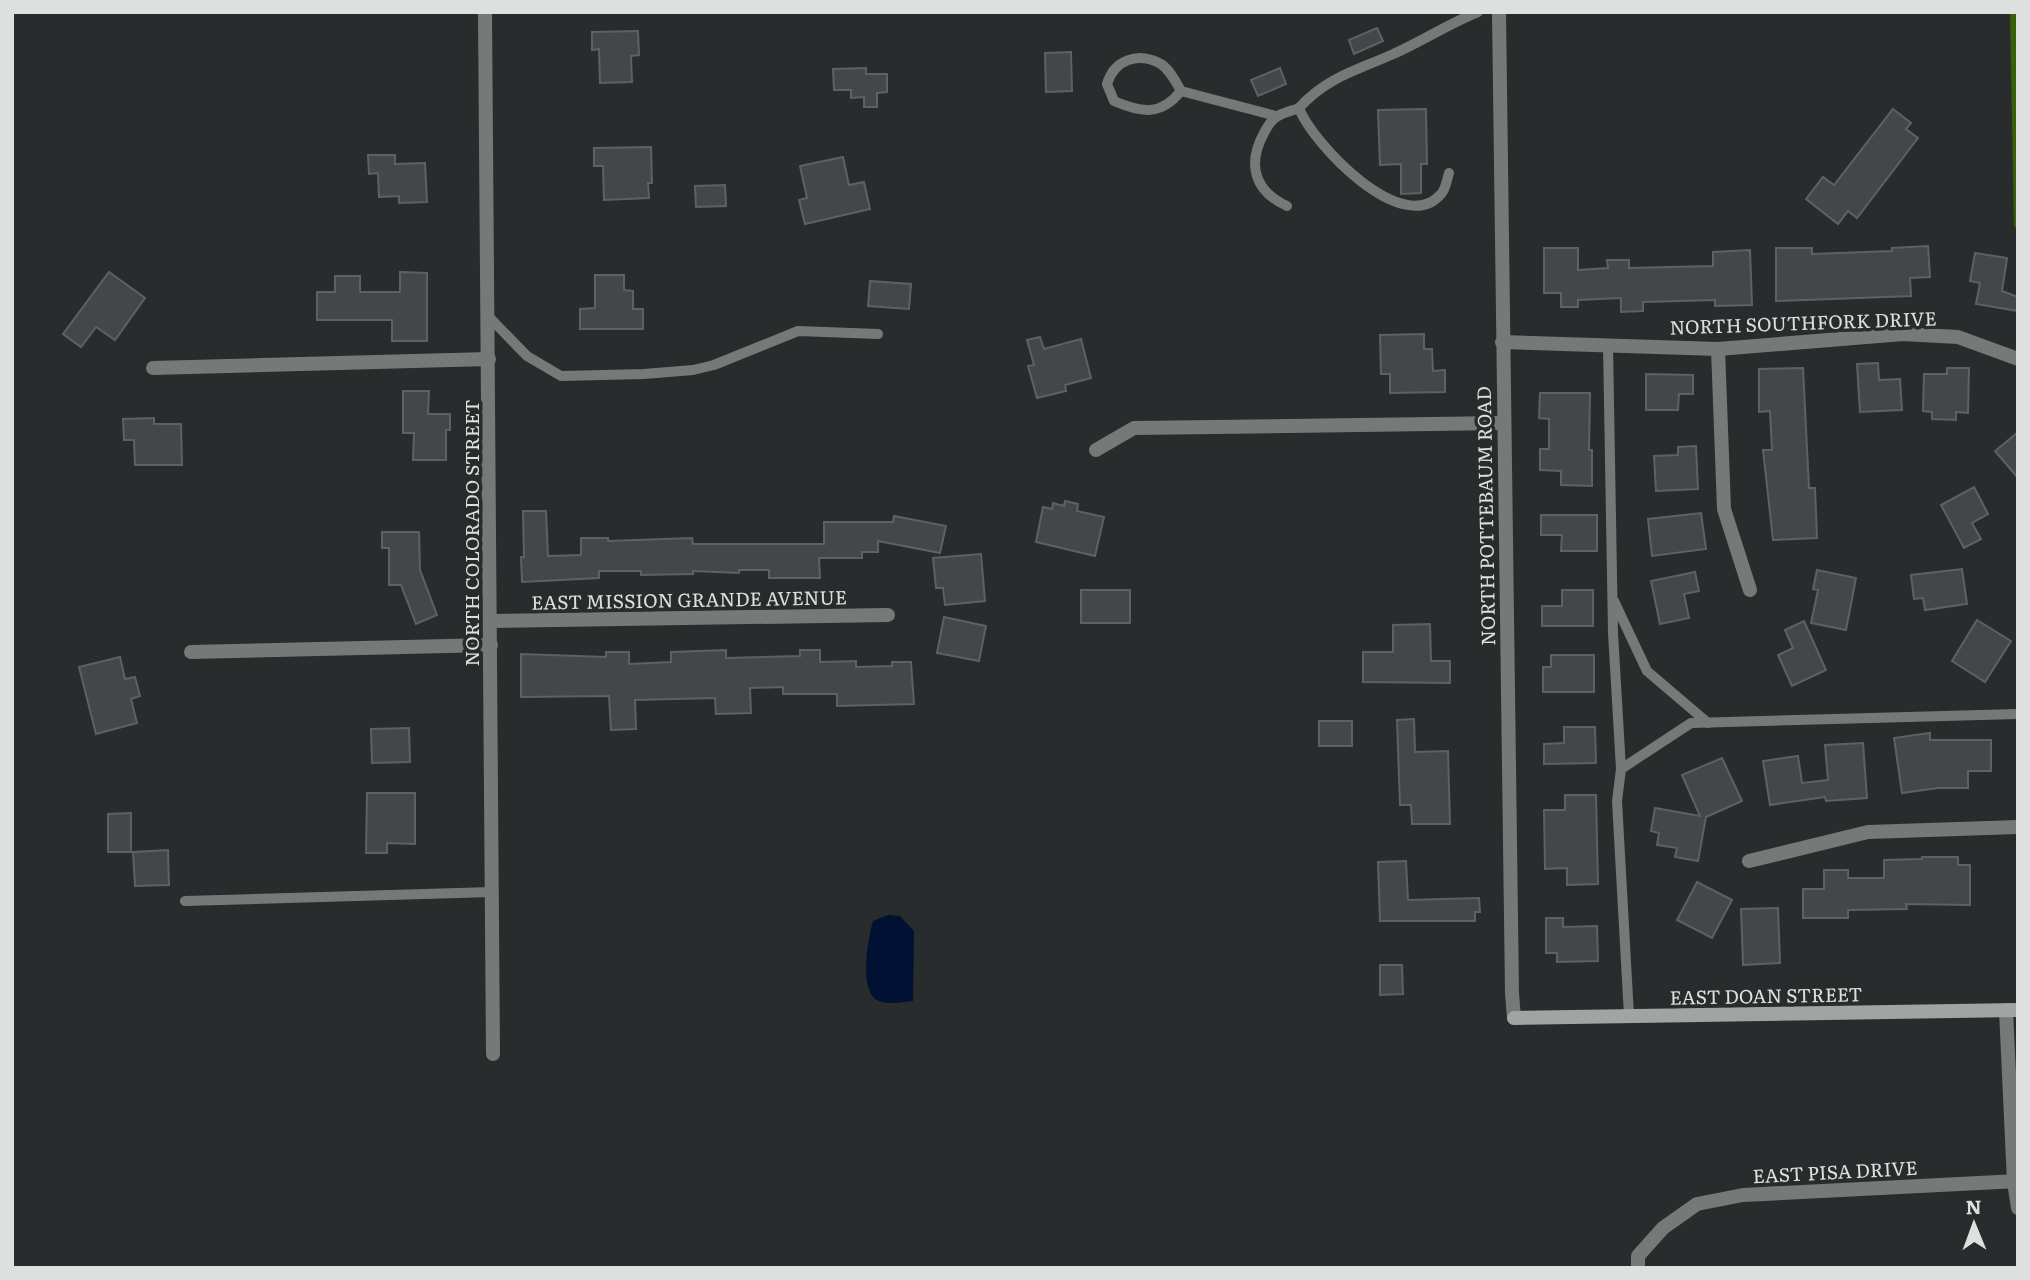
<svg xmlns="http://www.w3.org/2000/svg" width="2030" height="1280" viewBox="0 0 2030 1280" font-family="Literata,serif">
  <rect width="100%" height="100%" fill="#292c2c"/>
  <!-- green -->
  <path fill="#3a5f09" d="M2010 12H2018V228L2014 227Z"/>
  <!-- water -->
  <path fill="#001134" d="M888 915 900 916 914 931 913 1001C902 1002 889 1005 879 1001 858 993 868 938 873 921Z"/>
  <!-- building -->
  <g fill="#444749" stroke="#5e6162" stroke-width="2">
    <path d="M1377 28 1383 41 1354 54 1349 40Z"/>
    <path d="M638 31 639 55 631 56 632 82 600 83 599 49 592 50V32Z"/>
    <path d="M1071 52 1072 91 1046 92 1045 53Z"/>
    <path d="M866 68V74H887V92L877 93V107H864V97L851 98V90H834L833 69Z"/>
    <path d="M1280 68 1286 84 1258 96 1251 80Z"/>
    <path d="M1426 109 1427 164H1421V193L1401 194V164L1380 165 1378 110Z"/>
    <path d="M1893 109 1911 123 1906 129 1918 138 1857 218 1848 211 1838 224 1806 199 1823 177 1834 185Z"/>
    <path d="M651 147 652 183H648L649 198 604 200 603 166H594V148Z"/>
    <path d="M368 155H395V164L425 163 427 202 399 203V196L379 197 378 173 369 174Z"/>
    <path d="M843 157 849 185 864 182 870 209 805 224 799 200 807 198 800 166Z"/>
    <path d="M725 185 726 206 696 207 695 186Z"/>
    <path d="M1928 246 1930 277 1910 278 1911 296 1776 301V248H1812V254L1892 251V248Z"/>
    <path d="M1544 248H1578V270L1608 268 1607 260H1629V268L1713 266V252L1750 250 1752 305 1715 306V300L1643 302V311L1621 312V298L1578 300V307H1561V293H1544Z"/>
    <path d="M1975 253 2007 258 2002 291 2018 297V311L1976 304 1980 283 1970 281Z"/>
    <path d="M109 272 145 298 115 340 96 327 81 347 63 334Z"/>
    <path d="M400 272 427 273V341H392V320H317V292H335V276H360V292H400Z"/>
    <path d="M595 275H624V290L633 291V309H643V329H580V309L595 308Z"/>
    <path d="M870 281 911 284 909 309 868 306Z"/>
    <path d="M1424 334V349H1432L1433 371 1445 370V392L1390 393V374H1381L1380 335Z"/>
    <path d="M1040 337 1044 349 1081 339 1091 378 1065 385 1066 391 1037 398 1028 366 1034 365 1027 340Z"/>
    <path d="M1878 363 1879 380 1900 379 1902 410 1860 412 1857 364Z"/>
    <path d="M1803 368 1809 488H1815L1817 538 1773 540 1763 450H1772L1770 411 1759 412V369Z"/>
    <path d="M1947 368H1969L1968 413 1956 412V420L1932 419V412L1923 411 1924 374H1947Z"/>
    <path d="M1646 374 1693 375V394H1679L1678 410H1646Z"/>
    <path d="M403 391H429L428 414H450V430H446V460H413L414 433H403Z"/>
    <path d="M1540 393H1590L1589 450H1592V486L1561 485V471L1540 470V449H1549V419L1539 418Z"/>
    <path d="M154 418V424H181L182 465H135L134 440H124L123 419Z"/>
    <path d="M2018 432V478L1995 451Z"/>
    <path d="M1696 446 1698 489 1656 491 1654 456 1678 455V447Z"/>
    <path d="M1974 487 1988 514 1972 523 1981 539 1964 548 1941 505Z"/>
    <path d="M1065 501 1078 504 1077 511 1104 517 1095 556 1036 542 1043 507 1052 509 1053 503 1064 506Z"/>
    <path d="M523 511H546L548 556 581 555V538H608V541L692 538 693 544H824V522H893L894 516 946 526 940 553 878 541V552H862V558H819L820 578H769V570H739V573L693 571V574L641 575V571H599V578L522 582 521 557H524Z"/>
    <path d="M1701 513 1706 549 1652 556 1648 519Z"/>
    <path d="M1541 515H1597V551H1561L1562 535H1541Z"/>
    <path d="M382 532H419L420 570 437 615 416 624 401 585H389V548H382Z"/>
    <path d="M981 554 985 601 945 605 943 588H936L933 558Z"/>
    <path d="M1962 569 1967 604 1925 610 1923 598 1914 599 1911 575Z"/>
    <path d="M1817 570 1856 578 1846 630 1811 623 1818 590 1813 589Z"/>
    <path d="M1695 572 1699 591 1684 594 1689 618 1660 624 1651 581Z"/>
    <rect x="1081" y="590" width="49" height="33"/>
    <path d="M1562 590H1593V626H1542V606H1562Z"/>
    <path d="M944 617 986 626 979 661 937 653Z"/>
    <path d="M1977 620 2011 641 1985 682 1952 661Z"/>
    <path d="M1804 621 1826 670 1792 686 1778 655 1793 648 1785 630Z"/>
    <path d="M1430 624 1431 661H1450V683L1363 682V652H1393V625Z"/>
    <path d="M726 650V658L800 656V650H820V662L856 661V667L892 666V662H911L914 704 837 706V694H783V687L750 688 751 713 716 714 715 698 635 700 636 729 611 730 609 696 521 697V654L606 657V652H629V664L671 662V652Z"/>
    <path d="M1551 655H1594V692H1543V667H1551Z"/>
    <path d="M120 657 125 679 135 677 140 696 131 699 137 723 96 734 79 667Z"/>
    <path d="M1414 719 1415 752 1448 751 1450 824H1412L1411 805H1400L1397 720Z"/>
    <rect x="1319" y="721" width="33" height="25"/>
    <path d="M1564 727H1595L1596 763 1544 764V744L1564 743Z"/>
    <path d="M409 728 410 762 372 763 371 729Z"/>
    <path d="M1930 733V740H1991V771H1968V788H1938L1902 793 1894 738Z"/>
    <path d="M1863 743 1867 798 1826 801 1825 797 1770 805 1763 761 1798 756 1802 783 1828 780 1825 745Z"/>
    <path d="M1722 758 1742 801 1706 817 1698 861 1675 857 1677 848 1657 845 1659 833 1651 831 1655 808 1700 816 1682 775Z"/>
    <path d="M367 793H415V844L387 843V853H366Z"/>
    <path d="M1565 795H1596L1598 884 1567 885V868L1545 869 1544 810H1565Z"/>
    <path d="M131 813V852H108V814Z"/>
    <path d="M168 850 169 885 135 886 133 852Z"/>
    <path d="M1922 857H1958V865H1970V905L1906 904 1907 909 1848 910V918H1803V889H1824V870H1848V878H1884V860L1922 859Z"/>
    <path d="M1406 861 1408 900 1479 898 1480 912H1475V921H1380L1378 862Z"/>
    <path d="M1697 882 1732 900 1712 938 1677 920Z"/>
    <path d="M1778 908 1780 963 1743 965 1741 909Z"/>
    <path d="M1546 918H1563V927L1597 926 1598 961 1557 962V953H1546Z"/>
    <path d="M1380 965H1402L1403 994 1380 995Z"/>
  </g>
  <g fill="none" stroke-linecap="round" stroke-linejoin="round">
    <!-- lane -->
    <g stroke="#777978" stroke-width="10">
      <path d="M1181 91C1176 82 1170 70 1161 64 1138 51 1114 60 1107 84L1114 101C1142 113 1161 116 1181 91L1276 116"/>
      <path d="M1449 173C1447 179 1446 189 1441 194 1403 239 1312 143 1299 108 1326 78 1355 71 1391 55 1421 42 1448 24 1478 12"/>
      <path d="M1287 206C1254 191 1247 164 1264 133 1267 127 1272 119 1278 116 1284 112 1292 111 1299 108"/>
      <path d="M489 317 527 356 561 376 644 374 693 370 714 365 798 331 878 334"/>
      <path d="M1608 345 1613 633 1621 769"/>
      <path d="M1614 601 1647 671 1708 723"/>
      <path d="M185 901 492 892"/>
      <path d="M1629 1016 1617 801 1621 769 1691 723 2018 714"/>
    </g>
    <!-- street -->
    <g stroke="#777978" stroke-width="14">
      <path d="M485 12 493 1054"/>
      <path d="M1499 12 1512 993 1514 1018"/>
      <path d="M1502 342 1718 349 1903 334 1958 337 2018 359"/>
      <path d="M1718 349 1724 509 1750 590"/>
      <path d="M153 368 489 359"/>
      <path d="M1096 450 1134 428 1503 423"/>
      <path d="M491 621 888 615"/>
      <path d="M191 652 491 645"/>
      <path d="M1749 861 1868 832 2018 827"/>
      <path d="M2006 1010 2014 1182 2018 1208"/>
      <path d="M1638 1268V1256L1663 1228 1697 1204 1743 1195 2018 1181"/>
    </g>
    <!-- secondary -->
    <path stroke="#a2a4a3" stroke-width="14" d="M1514 1018 2018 1010"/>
  </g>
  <g text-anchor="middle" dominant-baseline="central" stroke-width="7" stroke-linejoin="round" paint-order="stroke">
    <!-- street labels -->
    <g font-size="19" fill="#dee0e0" stroke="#292c2c">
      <text transform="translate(1803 322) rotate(-2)">NORTH SOUTHFORK DRIVE</text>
      <text transform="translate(1485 516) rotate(-91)">NORTH POTTEBAUM ROAD</text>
      <text transform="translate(471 533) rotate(-90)">NORTH COLORADO STREET</text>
      <text transform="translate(689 599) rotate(-1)">EAST MISSION GRANDE AVENUE</text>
      <text transform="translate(1766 995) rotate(-1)">EAST DOAN STREET</text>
      <text transform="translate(1835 1171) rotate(-3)">EAST PISA DRIVE</text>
    </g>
  </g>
  <!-- border -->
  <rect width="2030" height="1280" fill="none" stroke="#dee0e0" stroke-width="28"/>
  <!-- north arrow -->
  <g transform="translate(1974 1224) rotate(359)" stroke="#292c2c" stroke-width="5" paint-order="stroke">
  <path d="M0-5L12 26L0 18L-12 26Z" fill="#dee0e0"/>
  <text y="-10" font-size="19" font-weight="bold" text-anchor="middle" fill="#dee0e0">N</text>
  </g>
</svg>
